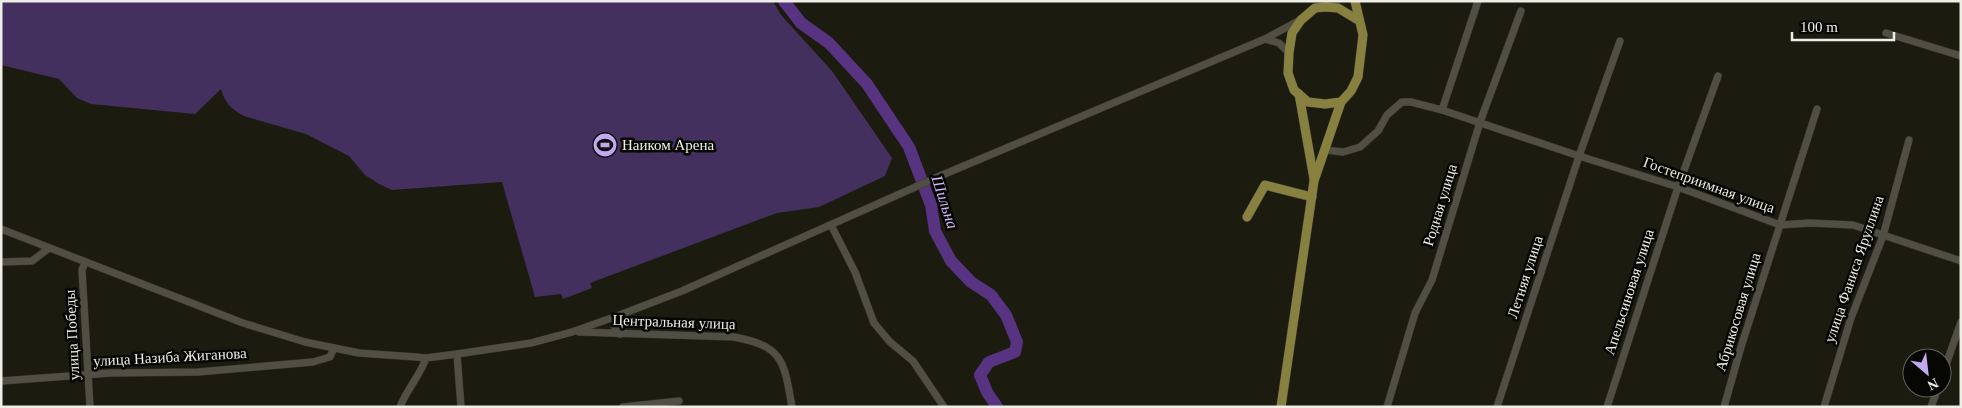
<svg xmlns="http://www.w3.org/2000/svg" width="1962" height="408" viewBox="0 0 1962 408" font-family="'Times New Roman',serif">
  <rect width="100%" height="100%" fill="#1c1b10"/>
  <!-- green -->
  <path fill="#44305e" d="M1 1H773L781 15 832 71 892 158 885 176 819 207 777 213 590 283 592 288 563 299 561 294 535 297 502 182 392 190 379 184 365 175 349 156 306 134 244 116C231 109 225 103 221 89L195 114 91 104 77 98 59 79 1 65Z"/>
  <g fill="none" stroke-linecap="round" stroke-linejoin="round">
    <!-- river -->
    <path stroke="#573381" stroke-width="12" d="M784 1 801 23 829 43 867 84 909 147 931 205 935 231 951 261 971 282 991 295 1006 315 1017 342 1015 352 989 362 980 375 987 392 997 407"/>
    <defs>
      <g id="minor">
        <path d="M1886 33 1961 56"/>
        <path d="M1265 39 1279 43 1289 53"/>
        <path d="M1442 110 1478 1"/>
        <path d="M1325 150 1343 152 1360 147 1378 131 1387 115 1402 102H1411L1442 110 1579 156 1678 187 1780 225 1810 223 1853 225 1961 261"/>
        <path d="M831 225 855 272 874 323 890 342 913 361 944 407"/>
        <path d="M1 229 243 323 305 342 359 353 416 357 426 358 457 354 531 343 572 332 617 316 682 291 940 176 1265 39 1300 20"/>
        <path d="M1 262 32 261 49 248"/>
        <path d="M85 262 82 270 90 407"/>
        <path d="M617 316 614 326 620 334"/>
        <path d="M579 332 734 337C784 346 784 362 792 407"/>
        <path d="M457 354 461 407"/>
        <path d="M1942 376 1961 322"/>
        <path d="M1 381 110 373 198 372 313 362 330 357 334 348"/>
        <path d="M400 407C407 389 420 376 426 358"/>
        <path d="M623 407 679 401"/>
        <path d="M1387 407 1415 313 1432 280 1480 122 1521 11"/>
        <path d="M1497 407 1579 156 1620 41"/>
        <path d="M1607 407 1678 187 1718 76"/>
        <path d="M1724 407 1741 347 1817 109"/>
        <path d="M1824 407 1851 318 1883 236 1909 140"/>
        <path d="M1931 407 1938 388"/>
      </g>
      <g id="major">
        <path d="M1355 1 1363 35 1358 77 1351 91 1341 102 1325 104 1308 102 1294 90 1288 73 1289 53 1292 33 1301 20 1315 8 1326 7 1338 8 1358 20"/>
        <path d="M1299 94 1314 179"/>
        <path d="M1247 217 1265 185 1312 197"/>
        <path d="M1281 407 1314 181 1341 102"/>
      </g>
    </defs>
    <!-- minor casing -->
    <use href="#minor" stroke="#35342f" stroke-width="8"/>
    <!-- major casing -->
    <use href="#major" stroke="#35342f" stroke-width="10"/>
    <!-- minor -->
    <use href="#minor" stroke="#514f43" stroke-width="7"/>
    <!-- major -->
    <use href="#major" stroke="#88803f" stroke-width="9"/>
  </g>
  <!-- icons -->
  <defs>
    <symbol id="stadium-disc" viewBox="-11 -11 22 22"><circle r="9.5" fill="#c4a7f1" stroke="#060603"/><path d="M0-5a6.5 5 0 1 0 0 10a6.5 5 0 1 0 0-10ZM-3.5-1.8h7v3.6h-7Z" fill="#111"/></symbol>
  </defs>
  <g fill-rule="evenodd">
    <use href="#stadium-disc" x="591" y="131" width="28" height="28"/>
  </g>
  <g text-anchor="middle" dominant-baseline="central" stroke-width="5" stroke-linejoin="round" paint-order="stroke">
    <!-- poi labels -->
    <g font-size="15" fill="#eeeee6" stroke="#060603" text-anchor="start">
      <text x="622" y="145">Наиком Арена</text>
    </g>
    <!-- street labels -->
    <g font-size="15" fill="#eeeee6" stroke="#060603">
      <text transform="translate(1709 185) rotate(20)">Гостеприимная улица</text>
      <text transform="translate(1440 205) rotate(-73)">Родная улица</text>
      <text transform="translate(1854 269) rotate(-71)">улица Фаниса Яруллина</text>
      <text transform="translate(1525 277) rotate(-72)">Летняя улица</text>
      <text transform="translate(1629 292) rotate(-72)">Апельсиновая улица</text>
      <text transform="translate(1738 312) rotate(-73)">Абрикосовая улица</text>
      <text transform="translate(674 322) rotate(2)">Центральная улица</text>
      <text transform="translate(72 335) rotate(-93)">улица Победы</text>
      <text transform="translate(170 357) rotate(-3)">улица Назиба Жиганова</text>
    </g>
    <!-- water labels -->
    <g font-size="16" font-style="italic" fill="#d1b8fa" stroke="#060603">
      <text transform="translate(945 202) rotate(72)">Шильна</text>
    </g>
  </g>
  <!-- border -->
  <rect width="1962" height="408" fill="none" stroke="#eeeee6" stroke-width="5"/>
  <!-- north arrow -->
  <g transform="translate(1927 373) rotate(152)"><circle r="24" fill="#060603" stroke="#63635e"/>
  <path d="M0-4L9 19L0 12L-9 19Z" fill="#c4a7f1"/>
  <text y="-8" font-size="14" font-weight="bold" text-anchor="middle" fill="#eeeee6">N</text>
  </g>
  <!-- scale -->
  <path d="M1792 32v8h102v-8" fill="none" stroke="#eeeee6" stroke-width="2.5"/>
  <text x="1800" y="32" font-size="15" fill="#eeeee6" stroke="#060603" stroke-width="4" paint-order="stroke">100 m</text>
</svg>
